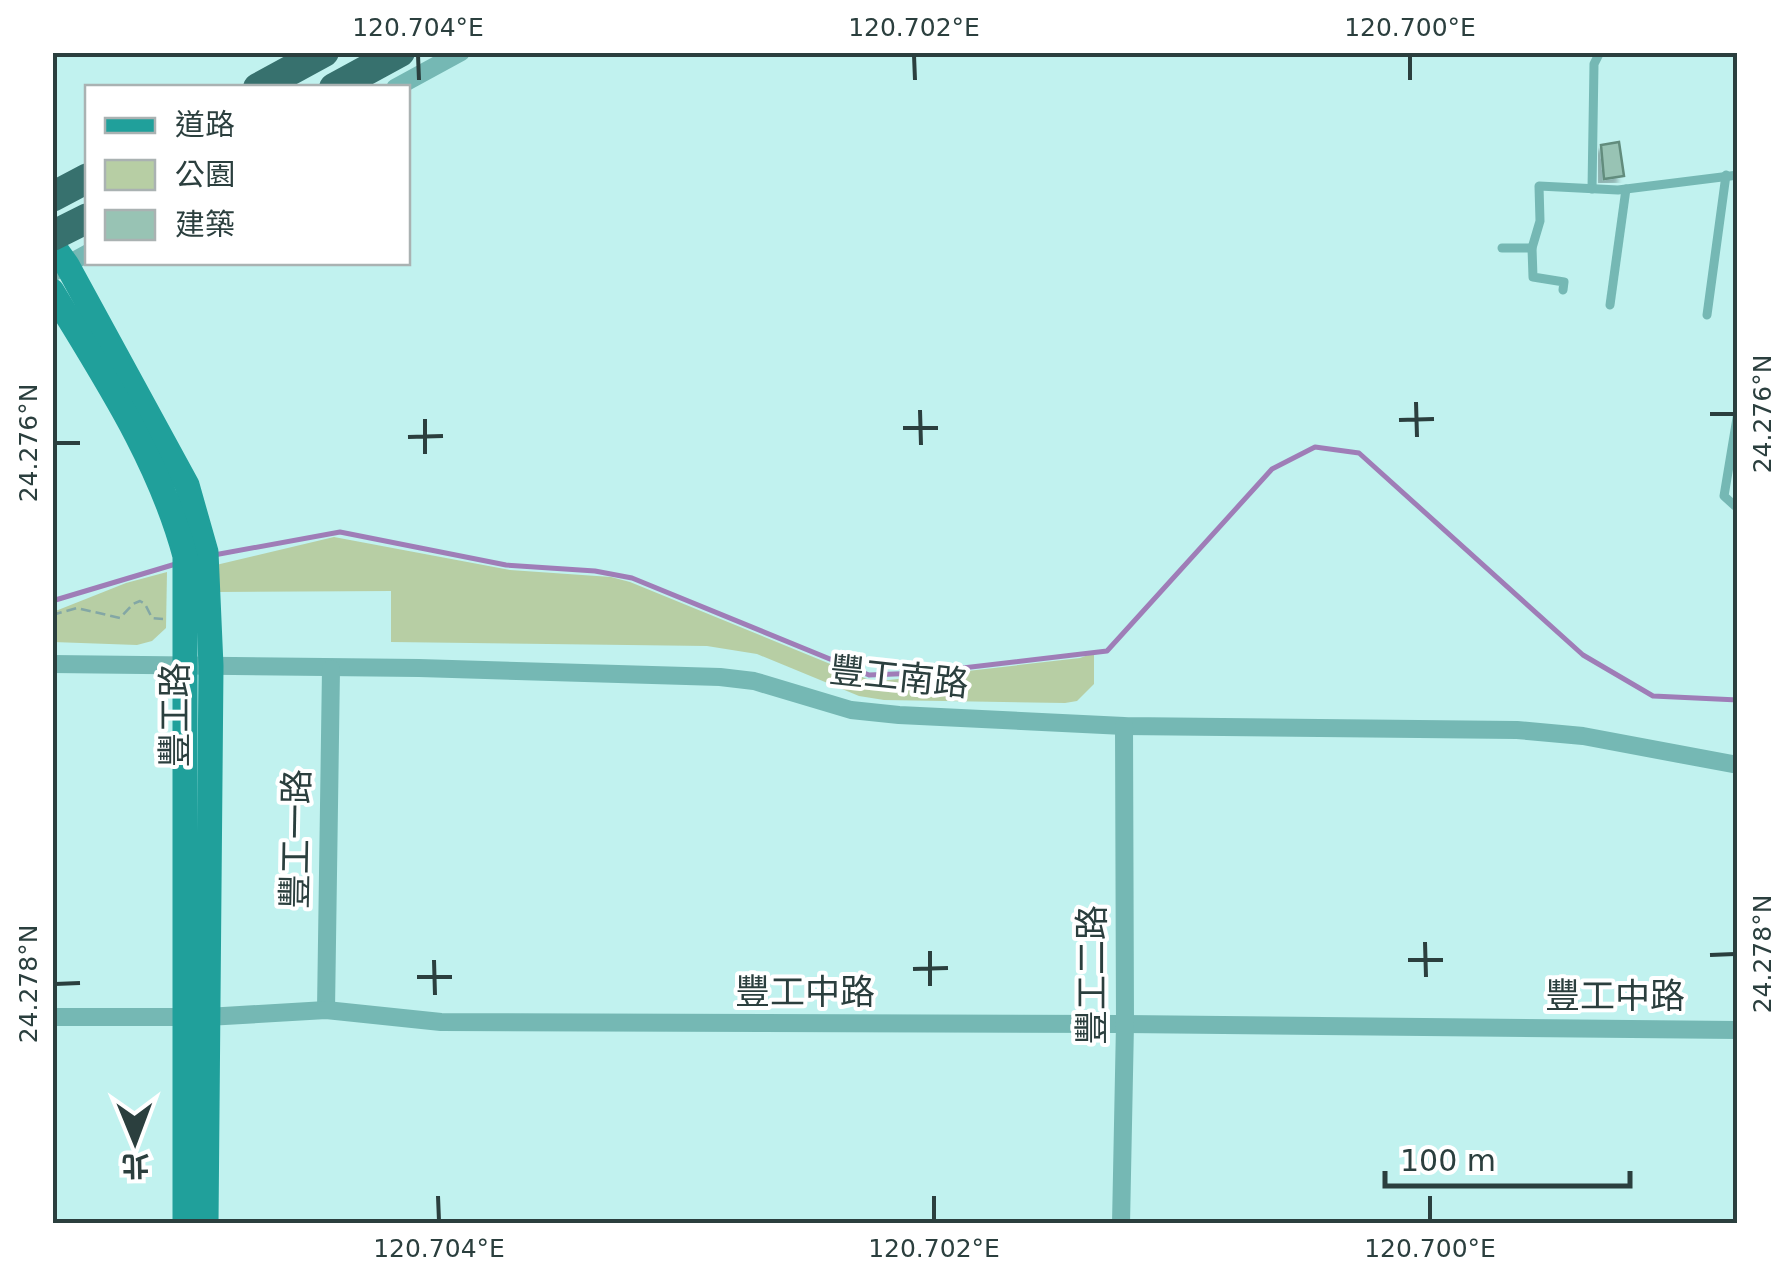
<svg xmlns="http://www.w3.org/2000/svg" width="1790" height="1276" viewBox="0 0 1790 1276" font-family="'DejaVu Sans','Noto Sans TC',sans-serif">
  <defs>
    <filter id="shadow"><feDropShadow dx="-7" dy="7" stdDeviation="2.5" flood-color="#0004"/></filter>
  </defs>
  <rect width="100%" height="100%" fill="#c1f2ef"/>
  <!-- green -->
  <g fill="#b7cea4">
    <path d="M334 537 510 570 611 577 630 582 867 679 880 681 1080 658 1094 653V684L1077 701 1065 703 884 700 859 696 757 654 707 646 391 642V591L215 592 216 565Z"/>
    <path d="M167 572 166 628 152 641 137 645 53 642V612L126 583Z"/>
  </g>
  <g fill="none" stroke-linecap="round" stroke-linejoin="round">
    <!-- stream -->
    <g stroke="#9f7db7" stroke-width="5">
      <path d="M214 555 340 532 506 565 595 571 632 578 869 675 920 673 1107 651 1272 469 1315 447 1359 453 1583 655 1653 696 1738 700"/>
      <path d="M52 601 179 563"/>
    </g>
  </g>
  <!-- building -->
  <path fill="#98c3b4" stroke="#628c7d" stroke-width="2.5" filter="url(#shadow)" d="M1619 142 1624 176 1604 179 1601 145Z"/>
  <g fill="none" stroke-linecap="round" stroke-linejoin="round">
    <!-- path -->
    <path stroke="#83a7a5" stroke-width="2.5" stroke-dasharray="10 5" stroke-linecap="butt" d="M52 615 77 608 120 618 133 604 140 601 145 604 152 618 163 619"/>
    <!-- lane -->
    <g stroke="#75b8b4" stroke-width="9">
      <path d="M1592 189 1594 64 1600 52"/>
      <path d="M1502 248H1532"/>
      <path d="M1563 290 1564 282 1533 277 1532 248 1540 221 1539 186 1618 190 1738 175"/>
      <path d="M1610 305 1626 189"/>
      <path d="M1707 315 1726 175"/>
      <path d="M1738 356V369"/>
      <path d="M1735 506 1724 496 1738 412"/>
    </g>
    <!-- street -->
    <g stroke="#75b8b4" stroke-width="18">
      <path d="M395 88 461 52"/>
      <path d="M52 273 88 253"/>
      <path d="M52 664 419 668 720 677 754 681 851 710 899 715 1124 726 1517 730 1583 736 1738 765"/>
      <path d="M326 1010 331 669"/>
      <path d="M52 1017H207L326 1010 441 1022 1125 1024 1738 1030"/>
      <path d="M1121 1224 1125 1024 1124 726"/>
    </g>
    <!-- secondary -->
    <g stroke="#20a09b" stroke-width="25">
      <path d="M52 244 67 265 187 485 206 552 211 666 206 1224"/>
      <path d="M52 291C104 377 159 459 185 556V1224"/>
    </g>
    <!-- highway -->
    <g stroke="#37716e" stroke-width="30">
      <path d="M258 88 324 52"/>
      <path d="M334 88 400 52"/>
      <path d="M52 197 88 178"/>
      <path d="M52 236 88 218"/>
    </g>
  </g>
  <!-- ticks -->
  <path fill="none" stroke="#2b3f3e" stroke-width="4" d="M418 55 419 80M914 55 915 80M1410 55V80M1416 402 1417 437M920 410 921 445M1710 414H1735M425 419V454M1399 420 1434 419M903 428H938M408 437 443 436M55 443H80M1425 942 1426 977M930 951V986M1710 955 1735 954M434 960 435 995M1408 960H1443M913 969 948 968M417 977H452M55 984 80 983M438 1196 439 1221M934 1196V1221M1430 1196V1221"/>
  <g text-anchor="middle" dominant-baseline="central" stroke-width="8" stroke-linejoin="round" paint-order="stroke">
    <!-- street labels -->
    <g font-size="35" fill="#2b3f3e" stroke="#fff">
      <text transform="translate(899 677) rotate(6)">豐工南路</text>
      <text transform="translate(175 715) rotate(-90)">豐工路</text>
      <text transform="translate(296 839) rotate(-89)">豐工一路</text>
      <text transform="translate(1092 975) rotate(-90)">豐工二路</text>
      <text x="805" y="992">豐工中路</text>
      <text x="1615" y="996">豐工中路</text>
    </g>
  </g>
  <!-- border -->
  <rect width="1790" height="1276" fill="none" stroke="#ffffff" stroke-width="110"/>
  <!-- legend -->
  <rect x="85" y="85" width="325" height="180" fill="#ffffff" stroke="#aab2b2" stroke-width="2.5"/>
  <rect x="105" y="118" width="50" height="15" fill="#20a09b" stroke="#aab2b2" stroke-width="2.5"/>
  <text x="175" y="135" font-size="30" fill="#2b3f3e">道路</text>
  <rect x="105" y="160" width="50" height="30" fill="#b7cea4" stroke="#aab2b2" stroke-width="2.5"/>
  <text x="175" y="185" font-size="30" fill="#2b3f3e">公園</text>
  <rect x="105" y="210" width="50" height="30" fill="#98c3b4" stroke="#aab2b2" stroke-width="2.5"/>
  <text x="175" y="235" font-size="30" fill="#2b3f3e">建築</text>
  <!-- north arrow -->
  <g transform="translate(135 1141) rotate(179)" stroke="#ffffff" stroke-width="8" paint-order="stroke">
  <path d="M0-8L18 38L0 25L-18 38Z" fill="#2b3f3e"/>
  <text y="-15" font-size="28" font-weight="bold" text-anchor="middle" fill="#2b3f3e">北</text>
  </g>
  <!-- scale -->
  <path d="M1385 1171v15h245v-15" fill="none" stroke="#2b3f3e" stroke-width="5"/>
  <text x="1400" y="1171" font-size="30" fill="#2b3f3e" stroke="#ffffff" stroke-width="8" paint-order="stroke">100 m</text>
  <rect x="55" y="55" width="1680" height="1166" fill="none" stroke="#2b3f3e" stroke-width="4"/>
  <g font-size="25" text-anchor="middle" fill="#2b3f3e">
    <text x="418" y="36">120.704°E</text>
    <text x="914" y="36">120.702°E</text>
    <text x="1410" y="36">120.700°E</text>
    <text transform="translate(1762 414) rotate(-90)" y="9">24.276°N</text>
    <text transform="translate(28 443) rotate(-90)" y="9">24.276°N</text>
    <text transform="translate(1762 954) rotate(-90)" y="9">24.278°N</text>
    <text transform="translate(28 984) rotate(-90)" y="9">24.278°N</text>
    <text x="439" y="1257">120.704°E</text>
    <text x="934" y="1257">120.702°E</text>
    <text x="1430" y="1257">120.700°E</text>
  </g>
</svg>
